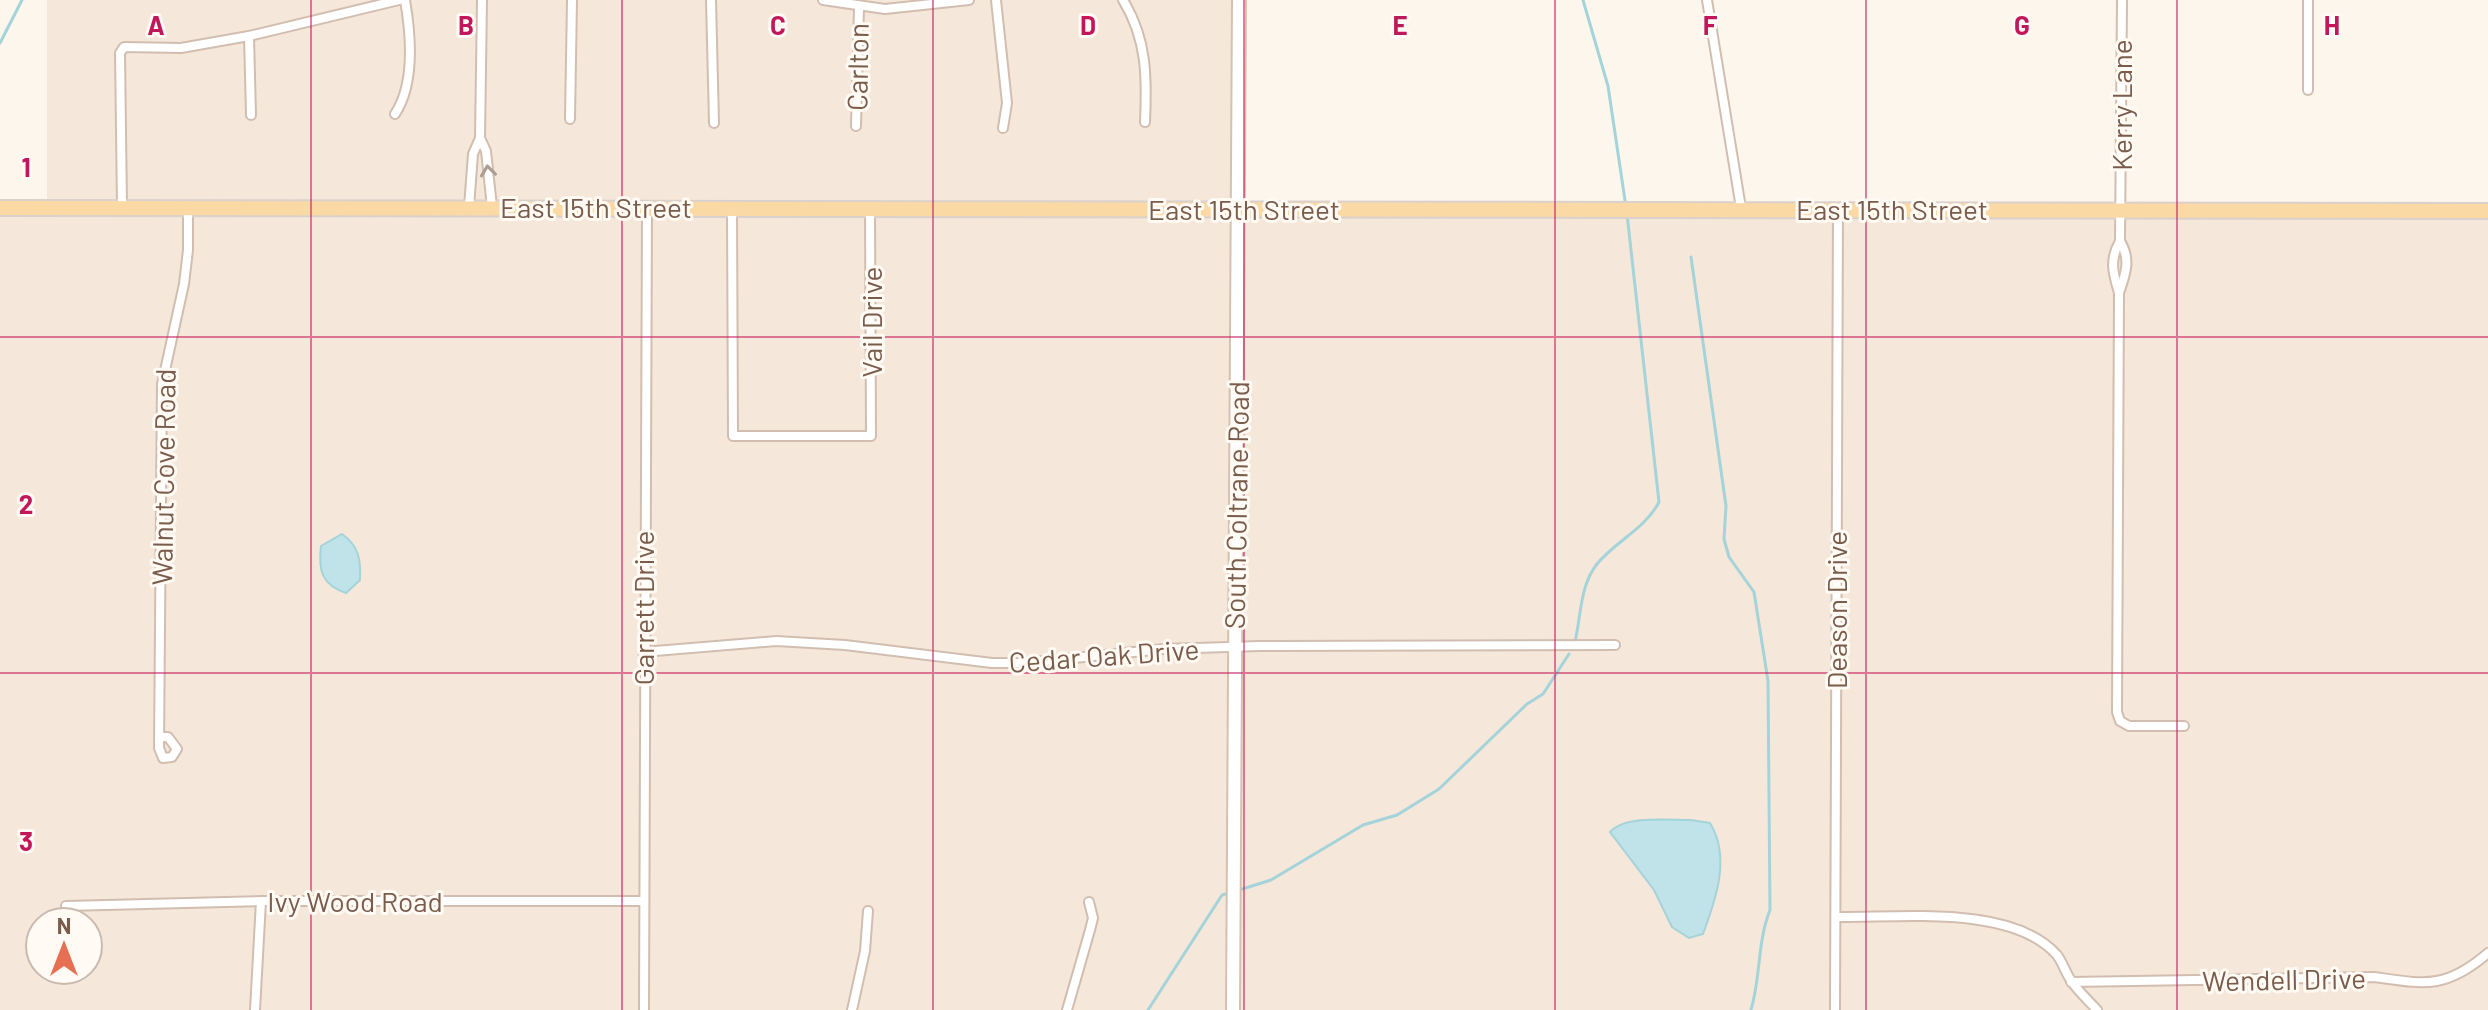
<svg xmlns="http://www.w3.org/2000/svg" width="2488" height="1010" viewBox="0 0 2488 1010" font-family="Barlow,sans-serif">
  <rect width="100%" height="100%" fill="#fdf6ec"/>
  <!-- residential -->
  <path fill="#f5e8da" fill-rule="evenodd" d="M47 0H1239L1240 207 2488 211V1010H0V208L47 207ZM40 922H88V970H40Z"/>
  <!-- water -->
  <g fill="#bfe3e8" stroke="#a5d3da" stroke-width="2">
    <path d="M342 534C359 546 361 560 360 580L346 593C322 585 318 571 321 546Z"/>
    <path d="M1691 820 1710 823C1731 857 1716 899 1703 934L1689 938 1672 927 1654 890 1610 832C1625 815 1669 820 1691 820Z"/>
  </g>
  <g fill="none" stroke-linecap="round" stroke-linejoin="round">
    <!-- stream -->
    <g stroke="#a5d3da" stroke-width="3">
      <path d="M1583 0 1608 86 1626 207"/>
      <path d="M0 43 22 0"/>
      <path d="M1691 257 1726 506 1724 539 1729 557 1754 592 1768 681 1770 910C1757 943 1761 976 1751 1010"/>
      <path d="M1575 642C1581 616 1580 585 1597 564 1616 541 1645 529 1659 502L1627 214"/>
      <path d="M1236 891 1271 880 1363 825 1397 815 1439 789 1527 704 1543 694 1569 654"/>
      <path d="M1148 1010 1222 895 1229 893"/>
    </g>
    <defs>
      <g id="minor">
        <path d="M711 0 714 123"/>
        <path d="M823 0 885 9 969 0"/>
        <path d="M996 0 1007 103 1003 128"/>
        <path d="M1123 0C1147 39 1147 77 1145 122"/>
        <path d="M1707 0 1741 208"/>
        <path d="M2122 0 2120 241C2109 260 2113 273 2119 293L2117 712 2120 721 2129 726H2184"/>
        <path d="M249 36 251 115"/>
        <path d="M2308 90V0"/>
        <path d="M395 114C415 84 411 35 405 0"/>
        <path d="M570 119 572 0"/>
        <path d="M856 126 859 8"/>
        <path d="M480 138 486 151 492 207"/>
        <path d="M469 207 473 154 480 138 482 0"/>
        <path d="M122 208 120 53 124 47 181 48 249 36 399 0"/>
        <path d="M732 208 733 436H871L870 208"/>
        <path d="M2119 293C2126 273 2131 259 2120 241"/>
        <path d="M643 652 776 641 845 645 992 663H1024L1164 649 1260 646 1615 645"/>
        <path d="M159 737H168L177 749 172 757 163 758 159 748 162 384 184 284 188 250V208"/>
        <path d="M66 906 261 901H644"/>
        <path d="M1836 917C1899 918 2012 904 2057 955 2063 963 2066 974 2072 982 2079 992 2089 1001 2097 1010"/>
        <path d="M2071 982 2374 977C2424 984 2445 990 2488 953"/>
        <path d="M255 1010 261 901"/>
        <path d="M644 1010 647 208"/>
        <path d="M852 1010 865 951 868 911"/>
        <path d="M1067 1010 1090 930 1093 918 1089 902"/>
        <path d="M1835 1010 1838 209"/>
      </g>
      <path id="secondary" d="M1233 1010 1239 0"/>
      <path id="primary" d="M0 208 2488 211"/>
    </defs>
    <!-- minor casing -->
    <use href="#minor" stroke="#d1beb0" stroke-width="12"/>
    <!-- secondary casing -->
    <use href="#secondary" stroke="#d6c0b0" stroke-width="16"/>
    <!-- primary casing -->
    <use href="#primary" stroke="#dad1cd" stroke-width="18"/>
    <!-- minor -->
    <use href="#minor" stroke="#fff" stroke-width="8"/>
    <!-- secondary -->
    <use href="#secondary" stroke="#fff" stroke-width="12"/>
    <!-- primary -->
    <use href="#primary" stroke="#fbd9a5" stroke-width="14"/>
  </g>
  <!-- one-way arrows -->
  <defs><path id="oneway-chevron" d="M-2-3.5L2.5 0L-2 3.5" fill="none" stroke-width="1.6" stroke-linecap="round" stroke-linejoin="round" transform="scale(2)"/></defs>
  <use stroke="#af9d94" href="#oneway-chevron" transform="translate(488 171) rotate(-97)"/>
  <!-- grid -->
  <path fill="none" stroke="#c2185b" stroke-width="2" stroke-opacity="0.55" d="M311 0V1010M622 0V1010M933 0V1010M1244 0V1010M1555 0V1010M1866 0V1010M2177 0V1010M0 337H2488M0 673H2488"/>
  <g text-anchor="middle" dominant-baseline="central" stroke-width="6" stroke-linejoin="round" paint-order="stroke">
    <!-- street labels -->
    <g font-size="28" fill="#7a5c4d" stroke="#fffaf3">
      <text transform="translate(857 67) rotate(-89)">Carlton</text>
      <text transform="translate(2121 105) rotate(-90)">Kerry Lane</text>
      <text x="596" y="207">East 15th Street</text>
      <text x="1244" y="209">East 15th Street</text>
      <text x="1892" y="209">East 15th Street</text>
      <text transform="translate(871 322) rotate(-90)">Vail Drive</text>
      <text transform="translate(163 477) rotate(-89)">Walnut Cove Road</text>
      <text transform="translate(1236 505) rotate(-89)">South Coltrane Road</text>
      <text transform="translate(643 608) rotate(-90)">Garrett Drive</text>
      <text transform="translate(1836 610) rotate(-90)">Deason Drive</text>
      <text transform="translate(1104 655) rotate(-4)">Cedar Oak Drive</text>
      <text x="355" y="901">Ivy Wood Road</text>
      <text transform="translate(2284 979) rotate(-1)">Wendell Drive</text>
    </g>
  </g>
  <g font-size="26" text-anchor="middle" font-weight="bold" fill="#c2185b" stroke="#fffaf3" stroke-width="6" stroke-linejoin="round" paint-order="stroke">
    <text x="156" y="35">A</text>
    <text x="466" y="35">B</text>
    <text x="778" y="35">C</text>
    <text x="1088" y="35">D</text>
    <text x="1400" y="35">E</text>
    <text x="1710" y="35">F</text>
    <text x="2022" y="35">G</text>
    <text x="2332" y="35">H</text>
    <text x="26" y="177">1</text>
    <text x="26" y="514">2</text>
    <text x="26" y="851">3</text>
  </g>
  <!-- north arrow -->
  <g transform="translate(64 946)"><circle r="38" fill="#fffaf3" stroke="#cabbb1" stroke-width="2"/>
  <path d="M0-6L14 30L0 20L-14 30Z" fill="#e76f51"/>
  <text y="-12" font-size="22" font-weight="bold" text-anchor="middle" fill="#7a5c4d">N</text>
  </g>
</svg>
